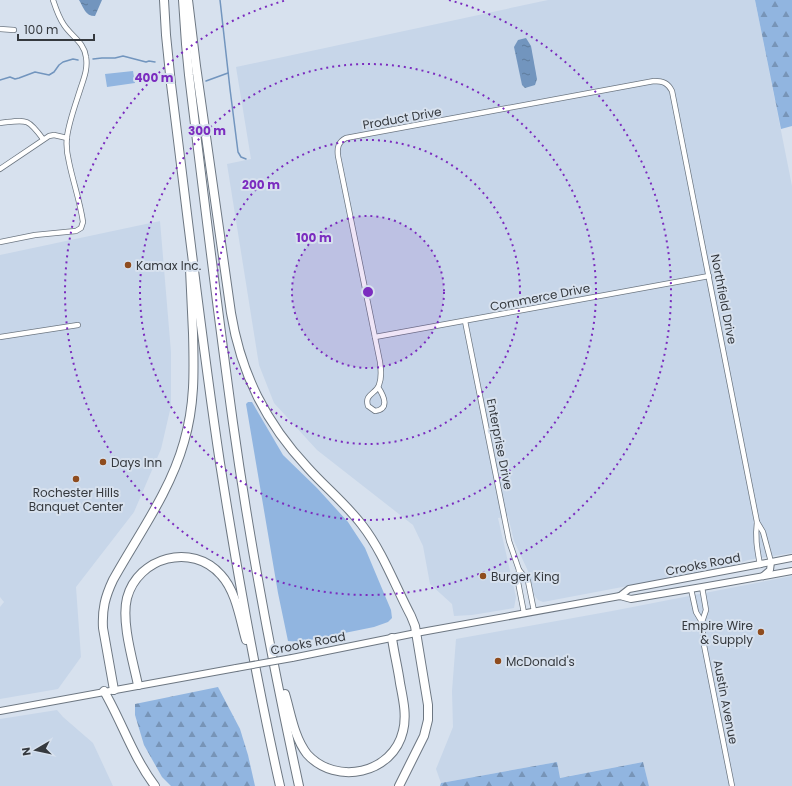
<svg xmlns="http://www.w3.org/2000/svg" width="792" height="786" viewBox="0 0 792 786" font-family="Poppins,sans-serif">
  <defs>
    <pattern id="forest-firs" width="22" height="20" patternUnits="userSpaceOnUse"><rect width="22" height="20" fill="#91b5e0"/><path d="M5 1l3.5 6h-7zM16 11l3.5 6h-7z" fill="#7794b7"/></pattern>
    <pattern id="water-ripples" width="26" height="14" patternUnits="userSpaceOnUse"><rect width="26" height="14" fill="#7295be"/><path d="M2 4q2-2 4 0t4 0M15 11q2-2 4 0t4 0" fill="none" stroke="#5e7b9c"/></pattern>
  </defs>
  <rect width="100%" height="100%" fill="#d7e1ee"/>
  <!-- built -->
  <g fill="#c7d6e9">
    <path d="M548 0H755L792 186V553L748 560 728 567 543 602 538 600 534 595 528 571 514 541 508 516 498 518 516 597 514 608 472 615 454 616 452 604 430 584 423 546 413 525 317 450 274 403 259 365 227 164 251 159 236 67Z"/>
    <path d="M160 221 171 352V406L161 449 134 512 76 587 81 657 58 689 0 699V607L4 602 0 597V255Z"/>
    <path d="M792 576V786H649L643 762 559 778 557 762 441 783 436 769 453 727 452 691 456 639 612 611Z"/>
    <path d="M57 710 63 717 93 743 113 786H0V719Z"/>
  </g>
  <!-- grass -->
  <g fill="#91b5e0">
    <path d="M133 71 135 83 107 87 105 74Z"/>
    <path d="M248 402H252L283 455 317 488 348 522 365 548 391 610 392 618 388 622 374 627 300 642 288 641 278 593 246 404Z"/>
  </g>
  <!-- forest -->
  <g fill="url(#forest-firs)">
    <path d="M755 0H792V126L781 129Z"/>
    <path d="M218 687 240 729 248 755 255 786H171L162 777 144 745 135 715V704Z"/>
    <path d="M557 762 560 778 643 762 649 786H440L441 783Z"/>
  </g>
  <!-- water -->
  <g fill="url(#water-ripples)">
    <path d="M79 0H102L95 16C85 16 84 8 79 0Z"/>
    <path d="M526 38 531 46 537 79 535 85 525 88 522 85 514 47 518 40Z"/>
  </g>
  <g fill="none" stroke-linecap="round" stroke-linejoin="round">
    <!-- stream -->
    <g stroke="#7295be" stroke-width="1.5">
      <path d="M220 0 230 89 238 152 241 157 246 159"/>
      <path d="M93 59 102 58H115L123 56 146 62 149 61 155 62"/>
      <path d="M0 80 10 77 15 79 19 78 35 72 49 75 54 72 59 65 63 62 73 59 78 60"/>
      <path d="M206 81 228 73"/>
    </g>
    <defs>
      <g id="street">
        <path d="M0 29 14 30"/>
        <path d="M0 123C26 120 27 117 43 139"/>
        <path d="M0 169 49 136 54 135 67 138"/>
        <path d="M0 242 35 235 76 231 81 228 83 222C80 201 73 182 69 162 67 154 66 145 67 137 69 121 76 103 81 87 84 78 88 68 86 57 84 42 72 37 64 25 59 18 56 9 53 0"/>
        <path d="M465 321 509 541 519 570 528 581 534 611"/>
        <path d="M0 337 78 325"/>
        <path d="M375 337 709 276"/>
        <path d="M378 387C384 396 390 409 375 411L368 406C364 394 376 394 379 385 382 377 381 370 380 362L338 156C337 148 338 142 346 138L654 81C663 81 668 83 672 91L757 522 763 532 771 562"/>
        <path d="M757 522C755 538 757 548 760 565"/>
        <path d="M519 570 518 582 524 613"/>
        <path d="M702 587 706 610 702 622 704 645 732 786"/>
        <path d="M691 589 696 612 702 622"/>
      </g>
      <g id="secondary">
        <path d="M763 576 770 570 771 562"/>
        <path d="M620 596 629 589 792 558"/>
        <path d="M292 658 416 633 620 596 631 599 702 587 792 571"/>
        <path d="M0 711 236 668"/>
      </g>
      <g id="highway">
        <path d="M164 0 166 35 171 84C187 211 201 337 220 463 237 571 256 679 280 786"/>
        <path d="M183 0 186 44 189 75C203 191 217 307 233 423 250 545 273 666 299 786"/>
        <path d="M188 0 196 66 231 313C241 374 266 423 308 468 325 487 346 504 362 525 383 552 395 586 411 616L415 626 428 705V720L424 736 399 786"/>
        <path d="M138 685C133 661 121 622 127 598 138 557 192 542 221 575 236 591 240 619 246 640"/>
        <path d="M114 690 103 628C102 609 105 597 113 580 138 535 170 492 184 442 195 405 194 371 193 333 192 312 191 290 190 269"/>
        <path d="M104 691C122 722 133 757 155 786"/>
        <path d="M285 694C291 714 294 737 307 754 336 786 393 774 403 731 407 715 403 699 400 683 398 668 394 653 392 638"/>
      </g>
    </defs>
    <!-- street casing -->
    <use href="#street" stroke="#6d7782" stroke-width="6"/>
    <!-- secondary casing -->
    <use href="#secondary" stroke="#6d7782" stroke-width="8"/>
    <!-- highway casing -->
    <use href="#highway" stroke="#6d7782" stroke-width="10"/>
    <!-- street -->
    <use href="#street" stroke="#fff" stroke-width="4.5"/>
    <!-- secondary -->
    <use href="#secondary" stroke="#fff" stroke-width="6"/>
    <!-- highway -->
    <use href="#highway" stroke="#fff" stroke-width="8"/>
    <defs>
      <path id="secondary-bridge" d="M236 668 292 658"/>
    </defs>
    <!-- secondary-bridge casing -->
    <use href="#secondary-bridge" stroke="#6d7782" stroke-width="8" stroke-linecap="butt"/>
    <!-- secondary-bridge -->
    <use href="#secondary-bridge" stroke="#fff" stroke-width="6"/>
  </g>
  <!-- distance rings -->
  <circle cx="368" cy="292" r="76" fill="#7b2cbf" fill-opacity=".12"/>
  <g fill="none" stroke="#7b2cbf" stroke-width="2" stroke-dasharray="2 4">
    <circle cx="368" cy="292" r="76"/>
    <circle cx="368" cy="292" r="152"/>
    <circle cx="368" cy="292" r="228"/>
    <path d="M449 0A303 303 0 1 1 287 0"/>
  </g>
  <!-- markers -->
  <g fill="#8f4c1e" stroke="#d7e1ee" stroke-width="1.5">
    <circle cx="128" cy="265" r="4"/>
    <circle cx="103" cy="462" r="4"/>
    <circle cx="76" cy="479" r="4"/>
    <circle cx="483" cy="576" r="4"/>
    <circle cx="761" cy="632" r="4"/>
    <circle cx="498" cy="661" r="4"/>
  </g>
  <g text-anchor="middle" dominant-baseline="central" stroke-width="4" stroke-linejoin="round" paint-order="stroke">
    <!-- street labels -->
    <g font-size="12" fill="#35393e" stroke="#d7e1ee">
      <text transform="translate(402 118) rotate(-10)">Product Drive</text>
      <text transform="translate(540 297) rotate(-11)">Commerce Drive</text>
      <text transform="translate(724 299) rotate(79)">Northfield Drive</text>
      <text transform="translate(500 444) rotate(79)">Enterprise Drive</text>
      <text transform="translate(703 564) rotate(-11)">Crooks Road</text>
      <text transform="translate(308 643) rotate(-11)">Crooks Road</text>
      <text transform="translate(726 702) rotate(79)">Austin Avenue</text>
    </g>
    <!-- poi labels -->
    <g font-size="12" fill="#35393e" stroke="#d7e1ee" text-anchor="start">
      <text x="136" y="265">Kamax Inc.</text>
      <text x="111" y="462">Days Inn</text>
      <text x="76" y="492" text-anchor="middle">Rochester Hills<tspan x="76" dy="14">Banquet Center</tspan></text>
      <text x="491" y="576">Burger King</text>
      <text x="753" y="625" text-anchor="end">Empire Wire<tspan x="753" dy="14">&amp; Supply</tspan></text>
      <text x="506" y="661">McDonald's</text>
    </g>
  </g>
  <circle cx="368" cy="292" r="6" fill="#7b2cbf" stroke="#d7e1ee" stroke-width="2"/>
  <g font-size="12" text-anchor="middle" font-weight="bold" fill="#7b2cbf" stroke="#d7e1ee" stroke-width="4" stroke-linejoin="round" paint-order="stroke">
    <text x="154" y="82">400 m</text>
    <text x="207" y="135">300 m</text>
    <text x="261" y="189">200 m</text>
    <text x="314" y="242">100 m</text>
  </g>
  <!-- north arrow -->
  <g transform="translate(36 750) rotate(261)" stroke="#d7e1ee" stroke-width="3" paint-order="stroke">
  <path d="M0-3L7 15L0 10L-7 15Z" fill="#35393e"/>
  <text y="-6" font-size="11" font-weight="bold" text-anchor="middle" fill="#35393e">N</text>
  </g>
  <!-- scale -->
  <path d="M18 34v6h76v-6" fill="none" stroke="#35393e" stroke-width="2"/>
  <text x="24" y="34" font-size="12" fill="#35393e" stroke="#d7e1ee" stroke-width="3" paint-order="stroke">100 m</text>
</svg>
